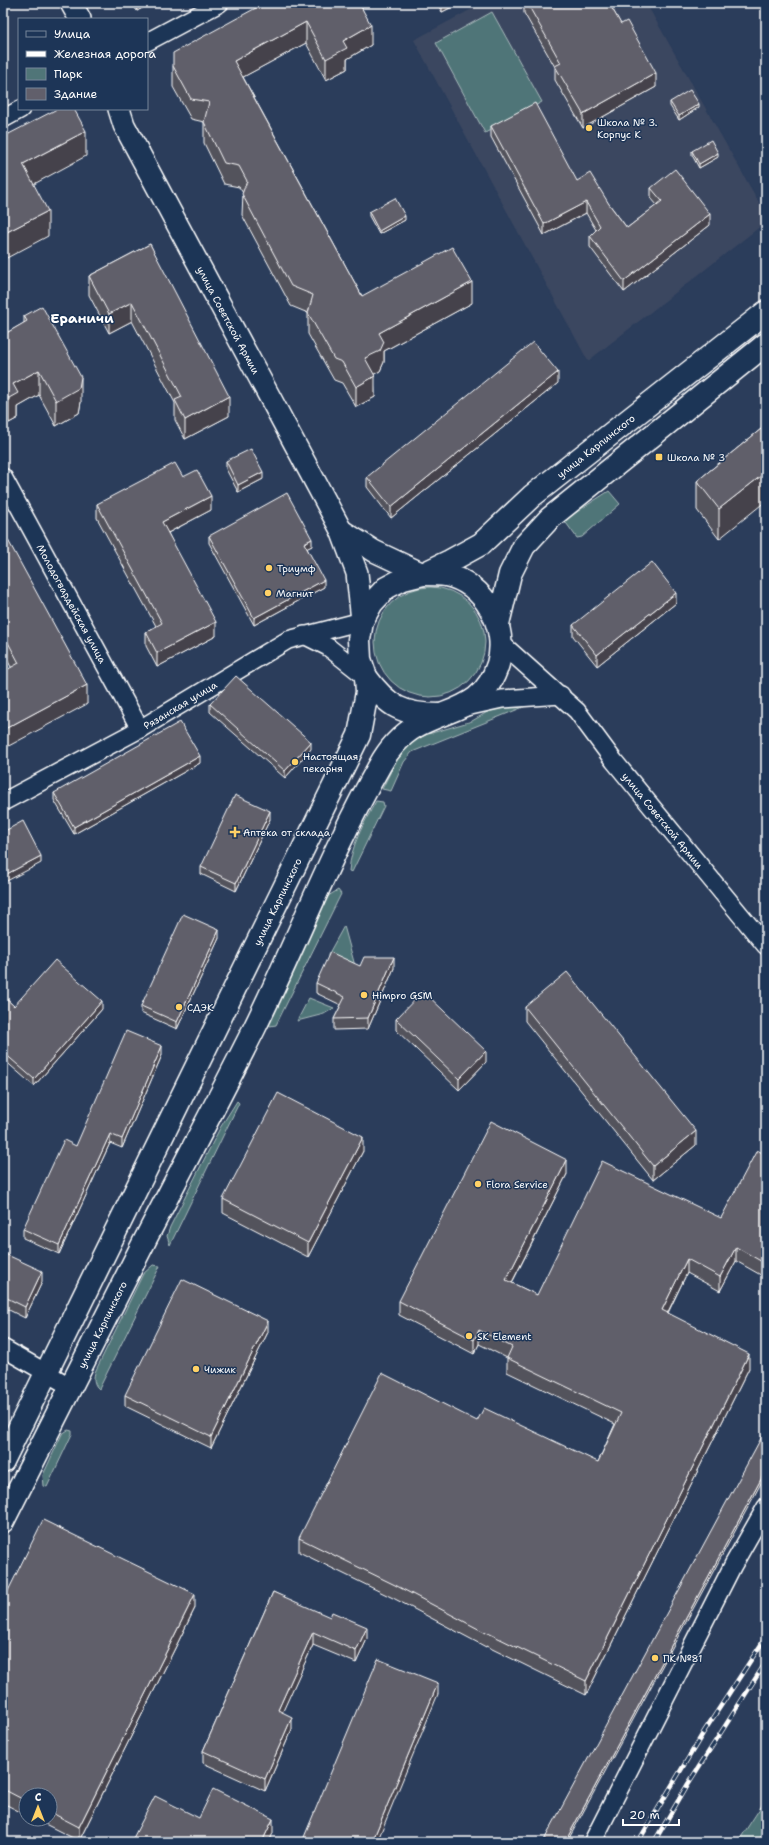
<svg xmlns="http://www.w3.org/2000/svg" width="769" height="1845" viewBox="0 0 769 1845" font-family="'Shantell Sans',sans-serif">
  <rect width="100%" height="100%" fill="#2b3d5b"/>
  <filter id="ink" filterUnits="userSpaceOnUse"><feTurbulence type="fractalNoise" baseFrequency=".025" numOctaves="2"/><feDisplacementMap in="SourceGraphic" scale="8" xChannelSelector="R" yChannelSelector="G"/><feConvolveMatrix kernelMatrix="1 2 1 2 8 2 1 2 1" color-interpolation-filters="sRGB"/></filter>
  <g filter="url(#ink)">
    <!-- built -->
    <path fill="#3b4760" d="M483 3H646L766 215V222L588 361 414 40Z"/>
    <!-- green -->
    <g fill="#507578" stroke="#a8babc">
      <path d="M492 12 542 102 485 133 436 43Z"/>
      <path d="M609 491 620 504 582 537 577 538 564 520Z"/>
      <circle cx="430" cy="642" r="55"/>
      <path d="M527 703 526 706 412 752 404 762 391 791 382 789 397 759 405 748 416 740 425 735 472 721 501 704Z"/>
      <path d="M376 801 383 802 384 806 352 872 349 871C351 845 364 823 376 801Z"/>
      <path d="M338 890 341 894 276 1025 270 1026 269 1022 328 896Z"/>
      <path d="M344 926 357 973 328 960V955Z"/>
      <path d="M309 998 334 1008 324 1014 297 1021Z"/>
      <path d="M237 1101 239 1103 170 1245 167 1236 170 1227 220 1128Z"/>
      <path d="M153 1265 160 1266 99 1389C93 1384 93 1377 96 1370L143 1274Z"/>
      <path d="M68 1430 72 1431V1434L47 1487 44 1486 43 1475 62 1434Z"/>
      <path d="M766 1799V1842H738Z"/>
    </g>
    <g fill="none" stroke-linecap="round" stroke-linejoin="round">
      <defs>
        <g id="minor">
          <path d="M147 42 220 3"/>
          <path d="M3 119 21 109"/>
          <path id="s1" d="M3 477 140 729"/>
          <path d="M304 635 328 647 366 677"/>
          <path id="s2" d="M501 643 577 711 614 761 766 946"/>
          <path d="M466 707 502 699 561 695"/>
          <path id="s3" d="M3 802 140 729 288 640 362 621"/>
          <path d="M3 1348 71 1387"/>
          <path d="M593 1841 733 1565 766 1507"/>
        </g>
        <g id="tertiary">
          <path d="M71 3 80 19"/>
          <path id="s4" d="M119 109 124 125 341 530 357 573 362 621"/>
          <path d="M341 530 374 551 423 574"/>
        </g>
        <g id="primary">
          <path d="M498 624 510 574 524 546 550 518 766 344"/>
          <path d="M366 677C388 707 403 715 440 715"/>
          <path id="s5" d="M3 1461 359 735 367 692 366 677 360 659 359 640 362 621 372 603 386 588 403 579 423 574 450 561 481 544 532 496 766 312"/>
          <path id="s6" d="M3 1521C50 1429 96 1336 143 1244 180 1172 218 1101 254 1029 297 942 332 849 380 765 388 750 401 735 415 727 450 707 484 710 498 664 509 627 484 583 446 575 439 574 430 574 423 574"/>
        </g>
      </defs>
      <!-- minor casing -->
      <use href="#minor" stroke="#fff" stroke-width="20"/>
      <!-- tertiary casing -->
      <use href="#tertiary" stroke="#fff" stroke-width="24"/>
      <!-- primary casing -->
      <use href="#primary" stroke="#fff" stroke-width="25"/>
      <!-- minor -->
      <use href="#minor" stroke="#1d3557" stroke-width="17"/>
      <!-- tertiary -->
      <use href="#tertiary" stroke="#1d3557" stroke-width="21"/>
      <!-- primary -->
      <use href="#primary" stroke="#1d3557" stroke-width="22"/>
      <defs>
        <g id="rail">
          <path d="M638 1842 705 1730 766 1637"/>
          <path d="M654 1842 688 1784 766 1662"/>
        </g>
      </defs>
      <!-- rail casing -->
      <use href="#rail" stroke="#fff" stroke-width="4.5"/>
      <!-- rail -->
      <use href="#rail" stroke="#1d3557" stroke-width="3" stroke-dasharray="9" stroke-linecap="butt"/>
    </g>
    <!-- wall -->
    <g fill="#53525c" stroke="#fff">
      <path d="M132 3H151L137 11Z"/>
      <path d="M362 3V7L371 45 347 59V69L326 80 306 43 243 77 362 296 472 303 384 351V362L380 371 374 374 375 397 356 407 342 383 334 380 308 334V313L291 306 242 215 243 193 239 187 224 184 204 143V122L191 119 173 87V66L297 5Z"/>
      <path d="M437 3H460L442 12Z"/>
      <path d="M524 3H609L656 87 583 128 555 80V67L524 13Z"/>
      <path d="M670 102 699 107 679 120 670 106Z"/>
      <path d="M491 126 577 181 609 204 627 228 657 205 651 198V188L710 225 624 292 590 247V236L596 230 586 213 544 235 491 137Z"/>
      <path d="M692 151 718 157 699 168 692 155Z"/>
      <path d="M369 212 405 220 379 234 369 216Z"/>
      <path d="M150 244 229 416 185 439 175 420V403L132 321 109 333 89 295V276Z"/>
      <path d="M24 316 81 402 79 413 56 426 39 395 18 407V418L9 423 3 421V335L24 323Z"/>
      <path d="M558 383 391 518 367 487V477Z"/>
      <path d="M766 425 719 539 697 510V481Z"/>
      <path d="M226 461 263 479 238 492 226 469Z"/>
      <path d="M183 477 211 510 168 533 216 636 157 667 146 646V632L156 626 97 518V504Z"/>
      <path d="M3 531 87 704 11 667 3 652Z"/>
      <path d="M209 536 312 546 307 548 324 587 254 625 209 543Z"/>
      <path d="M676 603 597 666 573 636V625Z"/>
      <path d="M210 704 311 749 285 778 210 712Z"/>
      <path d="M200 763 74 834 54 800V793Z"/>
      <path d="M270 819 236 891 201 874V867Z"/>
      <path d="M219 938 177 1029 141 1013V1006Z"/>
      <path d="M360 966 394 968 368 1029 334 1030V1019L341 1005 316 993V983Z"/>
      <path d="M3 996 14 1006 102 1009 34 1086 3 1059Z"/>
      <path d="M525 1007 696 1145 653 1180 525 1021Z"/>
      <path d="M396 1019 486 1062 459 1090 396 1030Z"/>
      <path d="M162 1055 122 1148 110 1143 59 1254 23 1238V1229L76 1146Z"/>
      <path d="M363 1151 308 1257 223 1213V1199Z"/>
      <path d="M766 1155V1278L736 1261 720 1291 687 1273 668 1313 749 1368 586 1695 486 1646V1647L395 1599 299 1552V1538L477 1421 598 1462 615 1424 507 1372V1358L479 1344 474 1354 399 1315V1301L567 1174 512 1283 537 1295 721 1218Z"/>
      <path d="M3 1253 42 1282 25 1318 3 1307Z"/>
      <path d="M268 1332 211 1448 125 1406V1395Z"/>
      <path d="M273 1592 367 1639 356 1663 313 1645 282 1712 292 1729 265 1791 203 1763V1751Z"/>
      <path d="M3 1601 195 1608 79 1841 35 1819H50V1795H26V1815L3 1803Z"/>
    </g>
    <!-- shaded-wall -->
    <g fill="#44424b" stroke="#fff">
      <path d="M144 3H151L137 11V8Z"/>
      <path d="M442 3H460L442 12Z"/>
      <path d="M306 22V43L234 82V61Z"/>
      <path d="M371 25V45L347 59V69L326 80V59L343 41Z"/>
      <path d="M656 73V87L583 128V114Z"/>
      <path d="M699 104V107L679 120V116Z"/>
      <path d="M86 131V156L23 190V164Z"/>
      <path d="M718 153V157L699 168V164Z"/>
      <path d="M586 202V213L544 235V224Z"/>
      <path d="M48 211V236L3 260V234Z"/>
      <path d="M710 214V225L624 292V281Z"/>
      <path d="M405 216V220L379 234V231Z"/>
      <path d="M472 282V303L384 351V362L380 371 365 379V358L379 333Z"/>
      <path d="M132 302V321L109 333V314Z"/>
      <path d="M39 370V395L18 407V418L9 423V398L13 384Z"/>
      <path d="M558 372V383L391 518V507Z"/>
      <path d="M375 376V397L356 407V387Z"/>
      <path d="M81 377V402L79 413 56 426V401Z"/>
      <path d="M229 396V416L185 439V420Z"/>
      <path d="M263 472V479L238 492V485Z"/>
      <path d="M766 472V501L719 539V509Z"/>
      <path d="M211 496V510L162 536V522Z"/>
      <path d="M312 539V546L304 550V543Z"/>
      <path d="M324 580V587L254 625V618Z"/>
      <path d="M676 593V603L597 666V655Z"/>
      <path d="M216 622V636L157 667V653Z"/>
      <path d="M87 685V704L3 749V730Z"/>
      <path d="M311 742V749L285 778V771Z"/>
      <path d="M200 756V763L74 834V827Z"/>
      <path d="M270 811V819L236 891V883Z"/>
      <path d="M41 856V863L3 883V876Z"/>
      <path d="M219 930V938L177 1029V1022Z"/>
      <path d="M394 957V968L368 1029V1018Z"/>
      <path d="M102 1001V1009L34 1086V1079Z"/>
      <path d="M162 1046V1055L122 1148V1139Z"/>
      <path d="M486 1051V1062L459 1090V1079Z"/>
      <path d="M696 1131V1145L653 1180V1166Z"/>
      <path d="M110 1134V1143L59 1254V1245Z"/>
      <path d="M363 1137V1151L308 1257V1243Z"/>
      <path d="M567 1160V1174L506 1294V1280Z"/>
      <path d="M736 1247V1261L720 1291V1277Z"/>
      <path d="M687 1259V1273L662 1324V1310Z"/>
      <path d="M42 1271V1282L25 1318V1307Z"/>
      <path d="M268 1321V1332L211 1448V1437Z"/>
      <path d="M479 1330V1344L474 1354V1340Z"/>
      <path d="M749 1354V1368L586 1695V1681Z"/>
      <path d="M766 1470V1474L567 1842H565Z"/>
      <path d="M195 1594V1608L79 1841V1827Z"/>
      <path d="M367 1627V1639L356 1663V1651Z"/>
      <path d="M313 1632V1645L278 1722V1710Z"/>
      <path d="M438 1683V1694L377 1842H372Z"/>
      <path d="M292 1717V1729L265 1791V1779Z"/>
      <path d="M273 1819V1833L269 1842H262Z"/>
    </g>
    <!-- building -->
    <g fill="#615f6b" stroke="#fff">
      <path d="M134 3H144L137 8Z"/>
      <path d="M265 3H296L297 5 301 3H359L371 25 343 41 347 48 326 59 306 22 234 61 362 296 452 247 472 282 379 333 384 342 380 351 365 358 375 376 356 387 342 362 334 359 308 313 313 295 291 286 242 194 247 181 239 166 224 163 204 122 209 102 191 99 173 66V53Z"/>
      <path d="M527 3H609L621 24 627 21 656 73 583 114 555 66 561 63Z"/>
      <path d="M690 90 699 104 679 116 670 102Z"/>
      <path d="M535 103 577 181 590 173 609 204 627 228 662 201 651 188 675 169 710 214 624 281 590 236 600 226 586 202 544 224 491 126Z"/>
      <path d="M57 109H74L86 131 23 164 48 211 3 234V137Z"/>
      <path d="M711 140 718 153 699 164 692 151Z"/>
      <path d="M395 198 405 216 379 231 369 212Z"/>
      <path d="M150 244 229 396 185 420 175 400 182 397 132 302 109 314 89 276Z"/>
      <path d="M42 306 81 377 79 388 56 401 39 370 13 384 18 393 9 398 3 396V335L27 321 24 316Z"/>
      <path d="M533 342 558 372 391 507 367 477Z"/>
      <path d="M766 425V472L719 509 697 481Z"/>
      <path d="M251 449 263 472 238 485 226 461Z"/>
      <path d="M175 463 183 477 197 470 211 496 162 522 216 622 157 653 146 632 162 623 97 504Z"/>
      <path d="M287 493 312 539 304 543 324 580 254 618 209 536Z"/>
      <path d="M3 531 87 685 3 730V672L19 663 3 633Z"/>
      <path d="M652 562 676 593 597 655 573 625Z"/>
      <path d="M236 676 311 742 285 771 210 704Z"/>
      <path d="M180 722 200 756 74 827 54 793Z"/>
      <path d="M235 795 270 811 236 883 201 867Z"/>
      <path d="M23 821 41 856 3 876V832Z"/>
      <path d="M183 914 219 930 177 1022 141 1006Z"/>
      <path d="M330 952 360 966 364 957H394L368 1018 334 1019 345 997 316 983Z"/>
      <path d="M55 960 102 1001 34 1079 3 1052V996L14 1006Z"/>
      <path d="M567 972 696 1131 653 1166 525 1007Z"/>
      <path d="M423 991 486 1051 459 1079 396 1019Z"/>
      <path d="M126 1031 162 1046 122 1139 110 1134 59 1245 23 1229 64 1140 76 1146Z"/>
      <path d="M278 1093 363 1137 308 1243 223 1199Z"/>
      <path d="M491 1121 567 1160 506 1280 537 1295 602 1161 721 1218 757 1150 766 1155V1195L764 1198 766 1199V1264L736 1247 720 1277 687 1259 662 1310 749 1354 586 1681 486 1632V1633L395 1585 299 1538 382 1373 477 1421 484 1408 598 1462 621 1413 507 1358 512 1347 479 1330 474 1340 399 1301Z"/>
      <path d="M3 1253 42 1271 25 1307 3 1296Z"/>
      <path d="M182 1279 268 1321 211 1437 125 1395Z"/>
      <path d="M766 1429V1470L565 1842H543Z"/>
      <path d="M43 1520 195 1594 79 1827 50 1812V1795H26V1801L3 1789V1601Z"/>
      <path d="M273 1592 330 1617 332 1612 367 1627 356 1651 313 1632 278 1710 292 1717 265 1779 203 1751Z"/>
      <path d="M378 1659 438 1683 372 1842H302Z"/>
      <path d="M213 1789 273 1819 262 1842H131L155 1796 199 1818Z"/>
    </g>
  </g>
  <!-- markers -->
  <g fill="#ffd166" stroke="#1d3557" stroke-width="1.5">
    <circle cx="589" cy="128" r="4"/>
    <rect x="655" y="453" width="8" height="8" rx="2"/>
    <circle cx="269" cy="568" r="4"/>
    <circle cx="268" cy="593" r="4"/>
    <circle cx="295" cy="762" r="4"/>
    <path d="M233 826h4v4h4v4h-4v4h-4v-4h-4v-4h4z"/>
    <circle cx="364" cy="995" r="4"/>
    <circle cx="179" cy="1007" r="4"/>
    <circle cx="478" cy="1184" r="4"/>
    <circle cx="469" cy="1336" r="4"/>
    <circle cx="196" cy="1369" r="4"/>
    <circle cx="655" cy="1658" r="4"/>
  </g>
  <g text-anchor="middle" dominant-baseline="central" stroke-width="3" stroke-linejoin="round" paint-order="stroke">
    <!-- poi labels -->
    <g font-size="10" fill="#fff" stroke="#1d3557" text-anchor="start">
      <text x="597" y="122">Школа № 3.<tspan x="597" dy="12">Корпус К</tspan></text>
      <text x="667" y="457">Школа № 3</text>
      <text x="277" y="568">Триумф</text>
      <text x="276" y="593">Магнит</text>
      <text x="303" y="756">Настоящая<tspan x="303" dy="12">пекарня</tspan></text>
      <text x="243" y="832">Аптека от склада</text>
      <text x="372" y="995">Himpro GSM</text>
      <text x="187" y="1007">СДЭК</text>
      <text x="486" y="1184">Flora Service</text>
      <text x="477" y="1336">SK Element</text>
      <text x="204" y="1369">Чижик</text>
      <text x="663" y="1658">ПК №81</text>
    </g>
    <!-- street labels -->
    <g font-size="10" fill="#fff" stroke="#1d3557">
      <text stroke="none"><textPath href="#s4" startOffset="238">улица Советской Армии</textPath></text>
      <text stroke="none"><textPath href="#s5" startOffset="1222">улица Карпинского</textPath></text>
      <text stroke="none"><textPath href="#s1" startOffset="144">Молодогвардейская улица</textPath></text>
      <text stroke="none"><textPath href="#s3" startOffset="202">Рязанская улица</textPath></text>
      <text stroke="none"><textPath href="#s2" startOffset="241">улица Советской Армии</textPath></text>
      <text stroke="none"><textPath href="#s5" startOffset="623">улица Карпинского</textPath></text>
      <text stroke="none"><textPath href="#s6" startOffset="220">улица Карпинского</textPath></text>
    </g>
    <!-- district labels -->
    <g font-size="14" font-weight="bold" fill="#fff" stroke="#1d3557">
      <text x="82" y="318">Ераничи</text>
    </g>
  </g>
  <!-- margin -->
  <rect width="769" height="1845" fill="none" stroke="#1d3557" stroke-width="16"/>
  <rect x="8" y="8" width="753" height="1829" fill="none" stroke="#fff" stroke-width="1.5" filter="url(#ink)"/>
  <!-- legend -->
  <rect x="18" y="18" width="130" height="92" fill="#1d3557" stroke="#77869a"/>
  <rect x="26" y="31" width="20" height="6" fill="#1d3557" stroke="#77869a"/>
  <text x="54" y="38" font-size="12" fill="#ffffff">Улица</text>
  <rect x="26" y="51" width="20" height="6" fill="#ffffff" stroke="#77869a"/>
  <text x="54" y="58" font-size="12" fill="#ffffff">Железная дорога</text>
  <rect x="26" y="68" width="20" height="12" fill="#507578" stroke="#77869a"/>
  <text x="54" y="78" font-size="12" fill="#ffffff">Парк</text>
  <rect x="26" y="88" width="20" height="12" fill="#615f6b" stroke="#77869a"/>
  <text x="54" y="98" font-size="12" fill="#ffffff">Здание</text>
  <!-- north arrow -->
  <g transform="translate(38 1807)"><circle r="19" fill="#1d3557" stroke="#77869a"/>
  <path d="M0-3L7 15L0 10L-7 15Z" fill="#ffd166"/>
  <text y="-6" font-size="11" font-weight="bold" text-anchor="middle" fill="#ffffff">С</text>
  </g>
  <!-- scale -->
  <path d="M623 1819v6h56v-6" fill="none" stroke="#ffffff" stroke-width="2"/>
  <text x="629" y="1819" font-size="12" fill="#ffffff" stroke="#1d3557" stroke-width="3" paint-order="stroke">20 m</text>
</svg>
